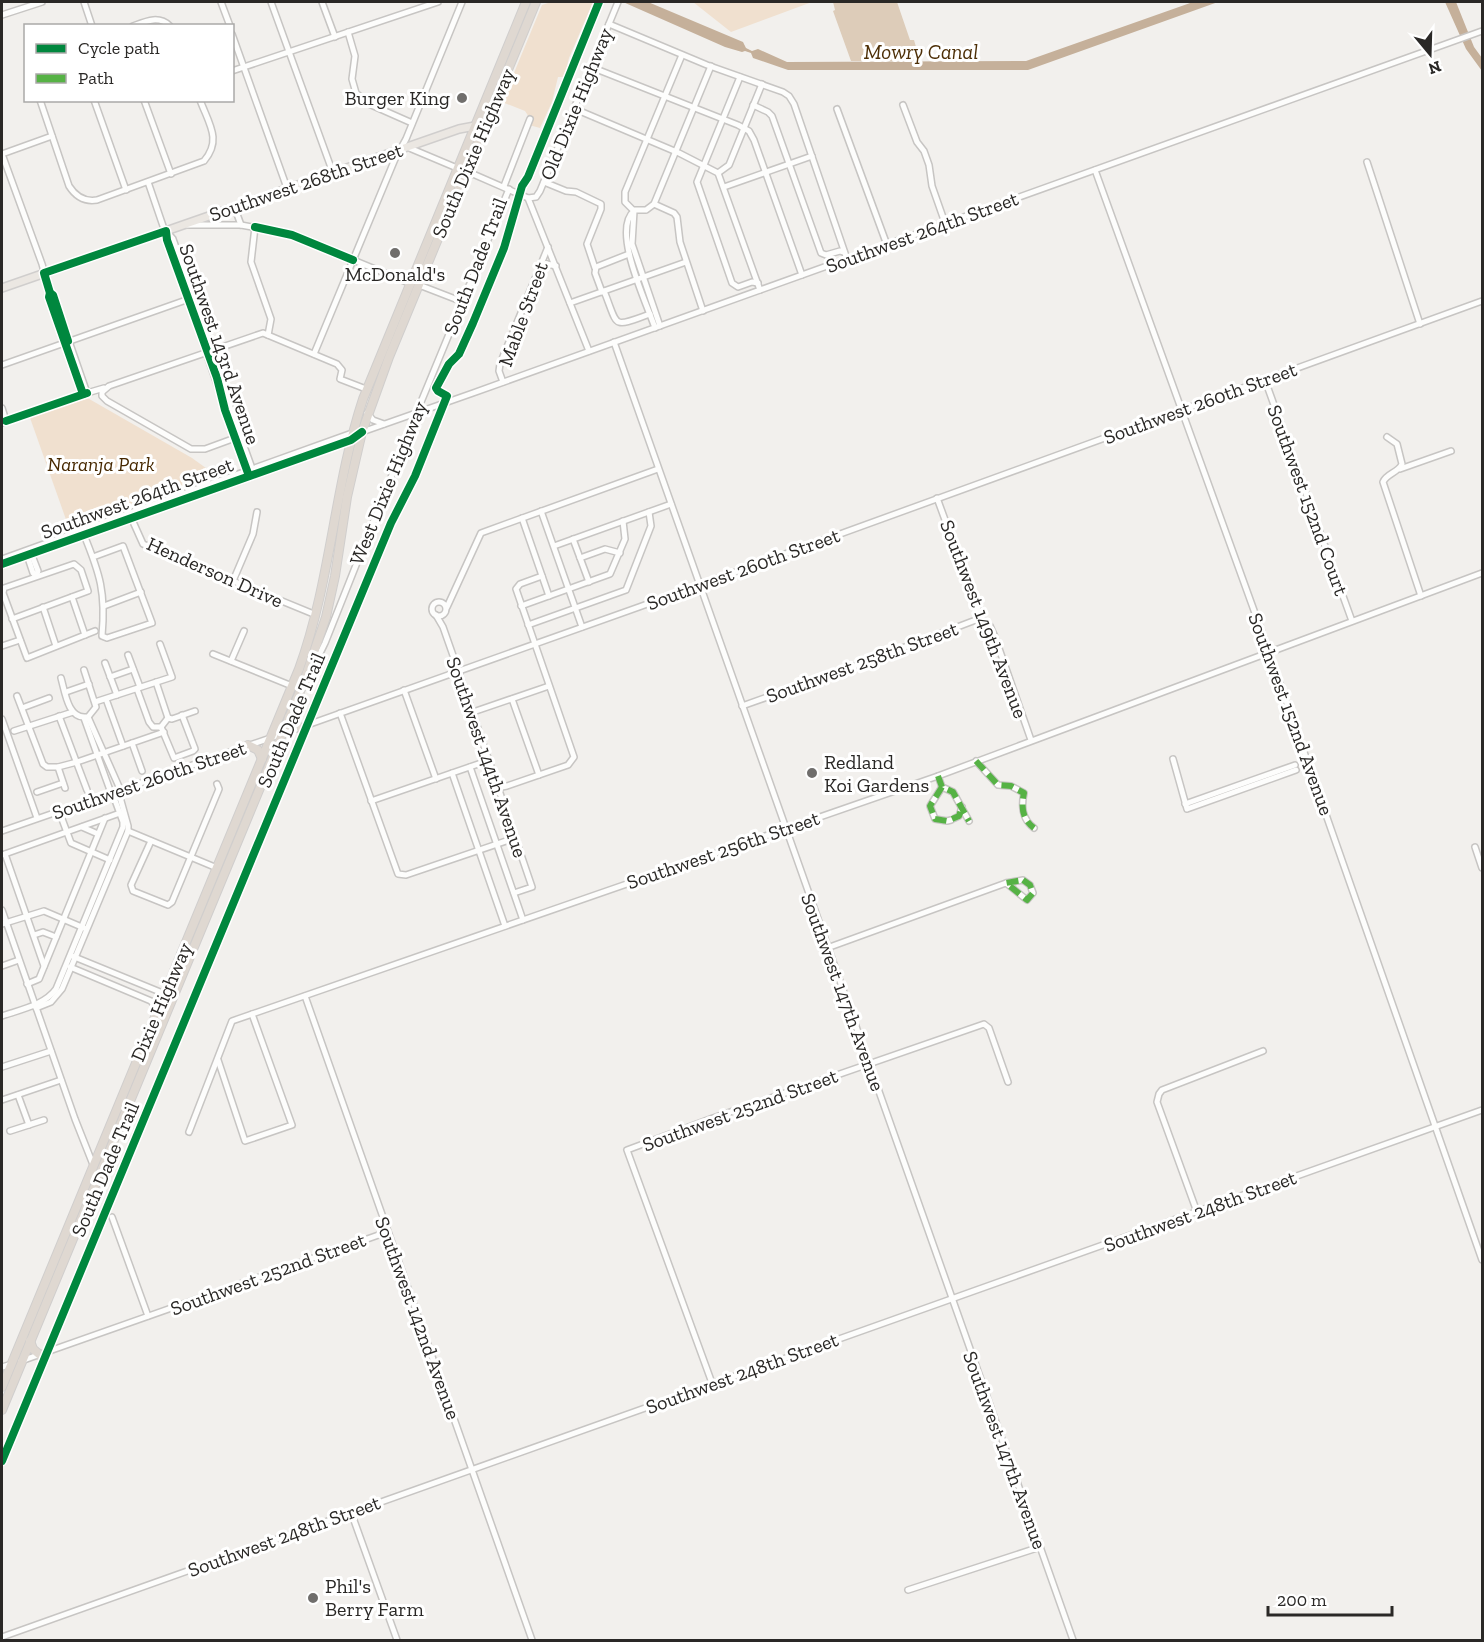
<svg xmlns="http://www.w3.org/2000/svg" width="1484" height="1642" viewBox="0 0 1484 1642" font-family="'Zilla Slab',serif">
  <rect width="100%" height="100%" fill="#f2f0ed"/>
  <!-- green -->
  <g fill="#f0e0cf">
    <path d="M551 2H593L569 58 564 77H558L552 102 540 128 529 125 531 120 525 111 502 102 542 5Z"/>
    <path d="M693 2H812L731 32Z"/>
    <path d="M84 396 192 458 217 476 69 528 29 415Z"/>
  </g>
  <!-- forest -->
  <path fill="#ddccb9" d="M833 2H897L910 40H914L920 61H851L833 11 835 10Z"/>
  <!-- water -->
  <g fill="#c5b09a">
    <path d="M623 2H648L743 42 746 48 752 51 758 49 787 62 1026 61 1193 2H1218L1028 70H788L753 58 751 53 745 51 742 52 725 47Z"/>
    <path d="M1445 2H1456L1474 47 1482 58V71L1466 49Z"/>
  </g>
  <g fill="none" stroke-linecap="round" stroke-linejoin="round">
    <defs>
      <g id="minor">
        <path d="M84 2 92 26"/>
        <path d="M221 2 230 26"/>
        <path d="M271 2 333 173"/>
        <path d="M322 2 335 37"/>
        <path d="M2 15 42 2"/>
        <path d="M609 24 707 65 783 92 789 96 794 104 847 259"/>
        <path d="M133 26C146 21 159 15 170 26"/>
        <path d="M348 32 355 56 352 79 356 93 369 104 412 123"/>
        <path d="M232 34 287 188"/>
        <path d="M682 55 625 192V202L633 210H646L654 204 711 66"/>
        <path d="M591 67 738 125 749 131 754 140 802 275"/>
        <path d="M232 71 438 2"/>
        <path d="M740 77 697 182 732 283 738 287 752 282 758 283"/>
        <path d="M40 100 69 186C76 197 85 202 97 200L204 161C222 140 209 124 200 100"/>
        <path d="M94 100 126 190"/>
        <path d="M144 100 171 174"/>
        <path d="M753 105 768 112 772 116 821 253 826 255 840 251 844 252"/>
        <path d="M903 105 917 142 924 151 929 165 932 186 945 223"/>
        <path d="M575 109 679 153 718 173 760 290"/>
        <path d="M837 109 887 245"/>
        <path d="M407 147 457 168"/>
        <path d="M2 154 42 264 50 293"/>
        <path d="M2 154 52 136"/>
        <path d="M1367 162 1420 324"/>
        <path d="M1095 170 1269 652 1482 1260"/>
        <path d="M466 171 528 198 589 351"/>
        <path d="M718 173 729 165 762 84"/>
        <path d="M148 182 247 472"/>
        <path d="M544 182 566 191 576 192 601 204V209L587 244 595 268"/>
        <path d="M504 186 530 119"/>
        <path d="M724 187 812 156"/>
        <path d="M528 198 536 197 540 191 618 2"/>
        <path d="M654 204 674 213 677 217 680 242 703 311"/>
        <path d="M234 206 241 225"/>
        <path d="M187 225H241L279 232 302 239 409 283"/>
        <path d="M255 227 251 262 271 319 268 335"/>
        <path d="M166 231 173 239 221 374 231 410 253 471"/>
        <path d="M539 267 547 264 556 266"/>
        <path d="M419 285 463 302"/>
        <path d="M604 291C619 328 611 328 650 314"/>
        <path d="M602 292 595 273 596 267 629 254"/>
        <path d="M570 303 686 262"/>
        <path d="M655 328C647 304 611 230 634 211L632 244 660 326"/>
        <path d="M614 342 1073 1640"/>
        <path d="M314 354 395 159 406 139 462 2"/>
        <path d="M2 365 189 299"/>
        <path d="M1265 380 1352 621"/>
        <path d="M503 382 499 371 500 364 548 247"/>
        <path d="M83 394 49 297 50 293 53 295 87 393 104 388"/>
        <path d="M2 408 6 421"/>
        <path d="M367 413 373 420 384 424"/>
        <path d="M2 423 85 394"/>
        <path d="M1387 437 1397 444 1402 464C1398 473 1387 473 1383 482L1421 596"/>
        <path d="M235 438 205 449H191L107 401 102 396V392L109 386 263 333 337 364 342 370 340 379 366 389"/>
        <path d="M1400 469 1451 451"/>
        <path d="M937 498 981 618 990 626 995 637 1031 740"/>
        <path d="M541 511 582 627"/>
        <path d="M130 515 143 544 316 615"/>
        <path d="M522 518 549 596"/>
        <path d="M84 535C100 574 106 593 102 636L107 638 152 623 123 546 93 557"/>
        <path d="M573 539 589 582"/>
        <path d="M554 546 671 504"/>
        <path d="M31 553 38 571 36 576"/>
        <path d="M27 555 33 573 36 576"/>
        <path d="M580 558 605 549 620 553"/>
        <path d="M2 559 352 433 362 432 473 393 1482 31"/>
        <path d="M2 564 353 438"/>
        <path d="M233 581 253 534 257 512"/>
        <path d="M72 597 85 635"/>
        <circle cx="439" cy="609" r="7"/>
        <path d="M104 606 141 592"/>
        <path d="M521 606 610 574 625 539 623 521"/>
        <path d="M43 607 56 646"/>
        <path d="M447 607 481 533 658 469"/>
        <path d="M436 615 443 627 456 664 532 887 514 893"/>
        <path d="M12 619 88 591 81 570 74 564 4 588 3 593 27 658 95 631"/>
        <path d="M528 625 626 590 651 526 649 512"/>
        <path d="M2 646 20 640"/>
        <path d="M213 654 292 686"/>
        <path d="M128 655 140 687"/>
        <path d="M231 661 244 631"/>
        <path d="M105 663 117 695"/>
        <path d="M84 670 96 707 88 717"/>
        <path d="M110 677 133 669"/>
        <path d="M61 678C65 692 68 719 86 717"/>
        <path d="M308 678 325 643 421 402 509 189"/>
        <path d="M156 682 168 718"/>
        <path d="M137 689 149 722 153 727H161"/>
        <path d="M404 690 436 779"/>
        <path d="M66 692 89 684"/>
        <path d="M17 696 43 764 47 767H58L77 762 164 732"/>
        <path d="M106 699 123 746"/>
        <path d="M512 699 539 775"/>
        <path d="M95 702 172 677 160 644"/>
        <path d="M742 706 860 664 981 618"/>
        <path d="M22 708 49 698"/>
        <path d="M473 712 549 686"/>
        <path d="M340 713 398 874 406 875 515 838"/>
        <path d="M59 716 87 790"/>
        <path d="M88 717 120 789"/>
        <path d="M84 718 111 793"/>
        <path d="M2 719 37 818"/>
        <path d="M161 727 174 758 193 751 195 749 182 715"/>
        <path d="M161 727 168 718 172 719 195 711"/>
        <path d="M14 731 73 712"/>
        <path d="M132 743 142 771"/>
        <path d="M1173 759 1187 809 1296 770"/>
        <path d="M976 761 998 785 1011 786 1024 793C1021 807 1022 819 1034 828"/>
        <path d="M58 767 65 788"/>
        <path d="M470 767 523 920"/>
        <path d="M452 773 505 926"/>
        <path d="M938 776 942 787 953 792 969 821"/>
        <path d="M498 785 502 787 507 786 568 765 574 757 516 589 520 584 542 576"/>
        <path d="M942 787 930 806 935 819 947 821 951 820"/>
        <path d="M37 792 63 783"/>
        <path d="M371 801 490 760"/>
        <path d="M1185 804 1295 765"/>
        <path d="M59 811 71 843 110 860"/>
        <path d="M955 818 959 816 962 807"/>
        <path d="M82 827 98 834"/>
        <path d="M2 831 282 734 639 607 1482 301"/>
        <path d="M128 831 217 868"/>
        <path d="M151 841 131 885 133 891 168 905 172 902 219 789 217 784"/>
        <path d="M1475 847 1482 868"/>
        <path d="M5 854 44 966"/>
        <path d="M2 855 120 813"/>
        <path d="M2 910 75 1119 94 1167"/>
        <path d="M2 924 44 911 84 928"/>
        <path d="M34 935 43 932 56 937"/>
        <path d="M827 948 1006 883 1023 880 1030 885 1033 893 1027 900 1006 883"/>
        <path d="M72 956 165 994"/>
        <path d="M2 966 19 960"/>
        <path d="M70 967 151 1001 158 1011"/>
        <path d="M27 984 39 979 105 818"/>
        <path d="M305 996 532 1640"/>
        <path d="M36 1008 51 1002 62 989 128 831V826L118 790"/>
        <path d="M2 1016C19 1010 45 1005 56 989L123 827V822L112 792"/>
        <path d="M218 1060 245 1141 292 1125 252 1014"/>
        <path d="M2 1067 51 1051"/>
        <path d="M18 1095 29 1125"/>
        <path d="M2 1100 61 1080"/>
        <path d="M10 1131 44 1120"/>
        <path d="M189 1132 232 1021 938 776 1482 573"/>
        <path d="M1197 1212 1157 1102 1159 1094 1162 1090 1263 1051"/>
        <path d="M112 1217 148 1316"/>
        <path d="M21 1361 387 1232"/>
        <path d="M2 1367 12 1364"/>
        <path d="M712 1383 627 1150 713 1118 984 1024 989 1028 1008 1082"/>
        <path d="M351 1512 397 1640"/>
        <path d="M908 1590 1040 1547"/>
        <path d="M2 1637 1482 1110"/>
      </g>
      <path id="major" d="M2 288 459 129 475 126"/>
      <g id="highway">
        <path d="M289 717 293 724 301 728"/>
        <path d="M248 745 258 750 262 759"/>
        <path d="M30 1341 33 1349 40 1355"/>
        <path d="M2 1387 299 669C331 581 334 487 363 399L526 2"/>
        <path d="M2 1410 303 684 326 617 335 576 347 497 362 432 389 357 536 2"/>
      </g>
    </defs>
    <!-- minor casing -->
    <use href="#minor" stroke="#c7c5c3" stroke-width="8"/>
    <!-- major casing -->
    <use href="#major" stroke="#d0cecd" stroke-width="10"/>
    <!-- highway casing -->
    <use href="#highway" stroke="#d0cecd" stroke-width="10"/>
    <!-- minor -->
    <use href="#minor" stroke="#fdfdfc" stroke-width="5"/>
    <!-- major -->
    <use href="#major" stroke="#ebe7e2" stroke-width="7"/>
    <!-- highway -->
    <use href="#highway" stroke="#dfd8d1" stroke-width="8"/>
    <!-- quiet -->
    <g stroke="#56b245" stroke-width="6" stroke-dasharray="12 6" stroke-linecap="butt">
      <path d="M976 761 998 785 1011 786 1024 793C1021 807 1022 819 1034 828"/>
      <path d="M938 776 942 787 953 792 969 821"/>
      <path d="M942 787 930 806 935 819 947 821 959 816 962 807"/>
      <path d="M1023 880 1030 885 1033 893 1027 900 1006 883Z"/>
    </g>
    <defs>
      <g id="cycleway">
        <path d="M255 227 292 235 353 260"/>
        <path d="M50 293 44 273 166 231 167 240 217 378 225 410 249 476"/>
        <path d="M68 341 53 295 50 293 49 297 83 394"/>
        <path d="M6 421 87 393"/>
        <path d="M2 564 351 440 362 432"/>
        <path d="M2 1461 391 523 415 476 447 396 438 391 436 388 449 364 459 354 473 323 504 248 522 186 528 177 599 2"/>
      </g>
    </defs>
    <!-- cycleway casing -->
    <use href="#cycleway" stroke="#fff" stroke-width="11"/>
    <!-- cycleway -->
    <use href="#cycleway" stroke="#00873e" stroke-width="8"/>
  </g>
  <!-- markers -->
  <g fill="#706e6c" stroke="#fff" stroke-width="2">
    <circle cx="462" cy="98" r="6"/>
    <circle cx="395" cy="253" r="6"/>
    <circle cx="812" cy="773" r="6"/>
    <circle cx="313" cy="1598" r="6"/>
  </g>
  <g text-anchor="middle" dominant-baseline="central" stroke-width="6" stroke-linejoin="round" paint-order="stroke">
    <!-- poi labels -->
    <g font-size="20" fill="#2a2826" stroke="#fff" text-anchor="start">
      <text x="450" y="98" text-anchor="end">Burger King</text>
      <text x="395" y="274" text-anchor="middle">McDonald's</text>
      <text x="824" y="762">Redland<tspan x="824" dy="23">Koi Gardens</tspan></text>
      <text x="325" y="1586">Phil's<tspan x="325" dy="23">Berry Farm</tspan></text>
    </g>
    <!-- street labels -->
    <g font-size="20" fill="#2a2826" stroke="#fff">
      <text transform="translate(576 104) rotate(-68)">Old Dixie Highway</text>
      <text transform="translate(473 153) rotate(-67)">South Dixie Highway</text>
      <text transform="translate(306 182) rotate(-19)">Southwest 268th Street</text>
      <text transform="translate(922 232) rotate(-20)">Southwest 264th Street</text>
      <text transform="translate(475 266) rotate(-69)">South Dade Trail</text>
      <text transform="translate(523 314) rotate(-70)">Mable Street</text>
      <text transform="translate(220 344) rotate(71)">Southwest 143rd Avenue</text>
      <text transform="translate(1200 403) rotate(-20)">Southwest 260th Street</text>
      <text transform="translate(388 483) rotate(-68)">West Dixie Highway</text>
      <text transform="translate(137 498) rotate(-20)">Southwest 264th Street</text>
      <text transform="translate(1308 500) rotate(70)">Southwest 152nd Court</text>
      <text transform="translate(743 569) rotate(-20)">Southwest 260th Street</text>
      <text transform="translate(215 572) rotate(24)">Henderson Drive</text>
      <text transform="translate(984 619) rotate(69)">Southwest 149th Avenue</text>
      <text transform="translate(862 662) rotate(-20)">Southwest 258th Street</text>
      <text transform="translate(1291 714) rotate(70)">Southwest 152nd Avenue</text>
      <text transform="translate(291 720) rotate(-67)">South Dade Trail</text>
      <text transform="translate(487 757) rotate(71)">Southwest 144th Avenue</text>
      <text transform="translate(149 780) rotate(-19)">Southwest 260th Street</text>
      <text transform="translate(723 850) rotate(-19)">Southwest 256th Street</text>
      <text transform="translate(843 992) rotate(70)">Southwest 147th Avenue</text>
      <text transform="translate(161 1002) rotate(-67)">Dixie Highway</text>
      <text transform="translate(740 1110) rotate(-20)">Southwest 252nd Street</text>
      <text transform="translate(105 1169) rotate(-67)">South Dade Trail</text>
      <text transform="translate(1200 1211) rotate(-20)">Southwest 248th Street</text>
      <text transform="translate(268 1274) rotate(-20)">Southwest 252nd Street</text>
      <text transform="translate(418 1318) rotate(70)">Southwest 142nd Avenue</text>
      <text transform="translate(742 1373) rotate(-20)">Southwest 248th Street</text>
      <text transform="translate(1005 1450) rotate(70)">Southwest 147th Avenue</text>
      <text transform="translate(284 1536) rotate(-20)">Southwest 248th Street</text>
    </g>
    <!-- park labels -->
    <g font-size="20" font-style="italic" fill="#462800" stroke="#fff">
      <text x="101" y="464">Naranja Park</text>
    </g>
    <!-- water labels -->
    <g font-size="21" font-style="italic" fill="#4d2f07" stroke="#fff">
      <text x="921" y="51">Mowry Canal</text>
    </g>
  </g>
  <!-- border -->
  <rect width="1484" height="1642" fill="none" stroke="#2a2826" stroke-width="6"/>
  <!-- legend -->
  <rect x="24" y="24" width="210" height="78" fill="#ffffff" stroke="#aaa9a8" stroke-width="1.5"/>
  <rect x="36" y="44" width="30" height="9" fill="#00873e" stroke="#aaa9a8" stroke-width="1.5"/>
  <text x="78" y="54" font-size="18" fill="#2a2826">Cycle path</text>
  <rect x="36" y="74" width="30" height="9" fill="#56b245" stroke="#aaa9a8" stroke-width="1.5"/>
  <text x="78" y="84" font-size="18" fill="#2a2826">Path</text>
  <!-- north arrow -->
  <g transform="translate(1430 54) rotate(161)" stroke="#ffffff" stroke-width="4.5" paint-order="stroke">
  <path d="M0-4.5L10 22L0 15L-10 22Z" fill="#2a2826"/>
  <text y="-9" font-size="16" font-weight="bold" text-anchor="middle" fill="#2a2826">N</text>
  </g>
  <!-- scale -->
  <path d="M1268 1606v9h124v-9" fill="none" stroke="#2a2826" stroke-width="3"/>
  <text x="1277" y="1606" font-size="18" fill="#2a2826" stroke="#ffffff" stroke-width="4.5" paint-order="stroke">200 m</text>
</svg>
